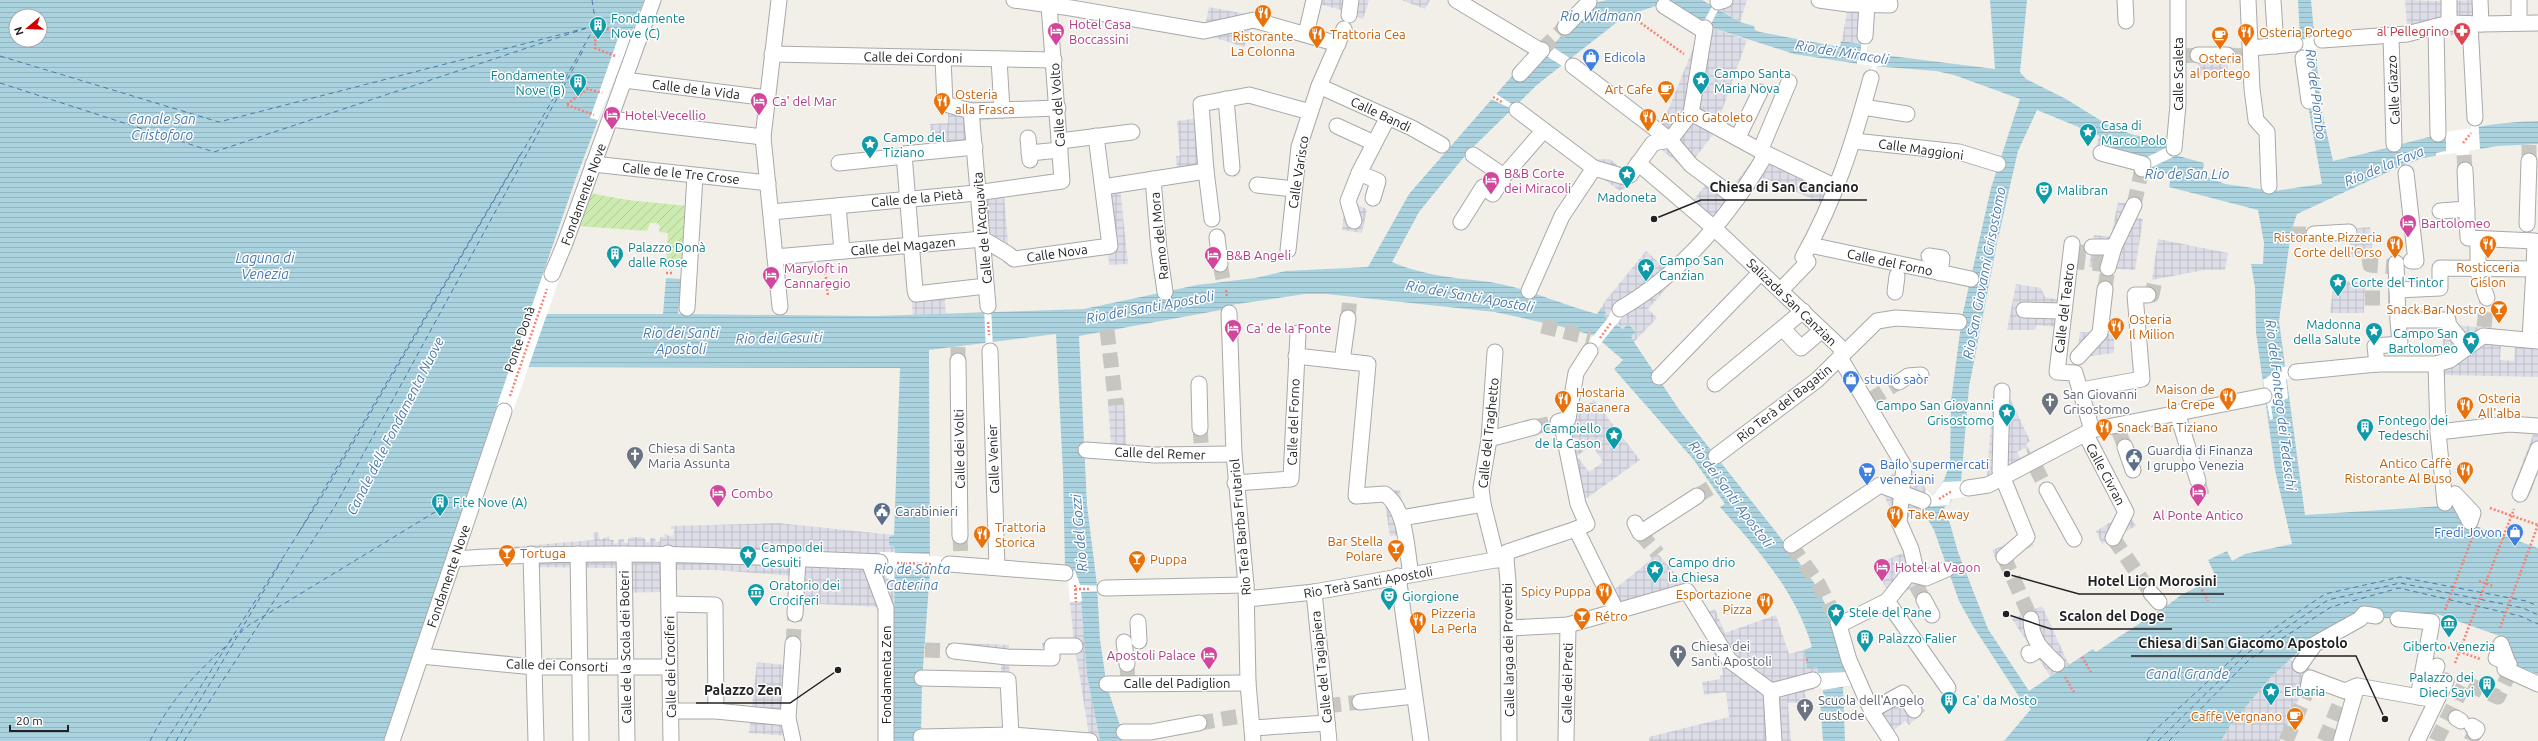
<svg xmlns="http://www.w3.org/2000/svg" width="2538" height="741" viewBox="0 0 2538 741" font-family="Ubuntu,sans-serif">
  <defs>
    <pattern id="garden-furrows" width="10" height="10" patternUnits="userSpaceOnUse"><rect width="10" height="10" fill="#cdebb0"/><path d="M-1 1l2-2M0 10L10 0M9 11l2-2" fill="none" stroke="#b0c997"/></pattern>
    <pattern id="plaza-grid" width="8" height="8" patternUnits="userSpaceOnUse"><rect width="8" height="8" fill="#dddde8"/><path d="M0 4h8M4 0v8" fill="none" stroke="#bdbdc7"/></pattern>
    <pattern id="water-rules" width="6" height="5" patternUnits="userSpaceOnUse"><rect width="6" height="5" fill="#aad3df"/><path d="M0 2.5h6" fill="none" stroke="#92b5bf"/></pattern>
  </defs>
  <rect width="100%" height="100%" fill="#f2efe9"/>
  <!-- garden -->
  <path fill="url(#garden-furrows)" d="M589 193 628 200 688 206 684 267 666 266 668 233 659 232 660 227 657 223H650L647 231 578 226Z"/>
  <!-- plaza -->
  <g fill="url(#plaza-grid)" fill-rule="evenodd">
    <path d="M1305 0H1369L1363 19 1347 15 1348 12Z"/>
    <path d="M1401 0H1430L1425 9Z"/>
    <path d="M1715 0H1747L1740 22 1719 9Z"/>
    <path d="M1849 0H1871L1861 44 1842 41Z"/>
    <path d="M2405 0 2437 1 2486 0 2467 34 2408 38Z"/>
    <path d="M1209 7 1256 16 1244 47 1203 34Z"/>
    <path d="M1710 27 1747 40 1714 133 1689 166 1682 160 1679 164 1653 143V136L1664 120 1701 29Z"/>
    <path d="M2198 50 2227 55 2228 77 2198 75Z"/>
    <path d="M948 101 1010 102 1018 117 976 121 978 150 932 148 930 124 948 123Z"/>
    <path d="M1199 118 1209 173 1177 174 1176 156H1180L1177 121Z"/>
    <path d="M2099 135 2105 138 2104 141 2111 143 2128 166 2093 159Z"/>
    <path d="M1760 141 1841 183 1826 205 1764 178 1648 309 1657 318 1634 342 1631 336 1636 331 1628 324 1624 329 1617 324 1622 317 1614 306 1608 318 1604 316 1606 312 1601 308 1606 300 1646 251 1666 269 1703 228 1686 209 1712 177 1731 189 1754 158Z"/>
    <path d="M1610 159 1633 178 1621 192 1590 169 1584 160Z"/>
    <path d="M1003 184 1009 254 988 257 982 186Z"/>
    <path d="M1105 184 1120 187 1128 264 1109 265Z"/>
    <path d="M1345 200 1367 209 1362 233 1342 230Z"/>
    <path d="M2118 202 2137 205 2135 217 2143 219 2135 270 2089 267 2094 235 2111 237Z"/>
    <path d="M2370 227 2373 258 2350 257 2349 229Z"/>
    <path d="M2158 239 2228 253 2225 270H2204L2152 280Z"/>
    <path d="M2334 281 2365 282 2364 313H2330Z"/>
    <path d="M2016 284 2041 288 2045 297 2064 301 2058 327 2036 325 2035 330H2007Z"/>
    <path d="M944 287 946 315H913L911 291Z"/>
    <path d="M2445 324 2538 333V377L2446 375 2444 379 2441 359ZM2501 345 2515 347 2514 361 2500 360Z"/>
    <path d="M2080 332 2114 334V353L2076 358Z"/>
    <path d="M2009 384 2008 394 2030 441 2026 444 2032 455 1987 477 1994 385ZM2025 448 2028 454 2020 458 2017 452Z"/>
    <path d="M1124 399 1127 456 1111 447 1108 400Z"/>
    <path d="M1594 400 1640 460 1580 503 1565 416 1575 412ZM1592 445 1603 462 1589 472 1577 456Z"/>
    <path d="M496 409 512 414 464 551 594 540 593 533 598 532 600 540 609 536 610 540H614V544L618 543V540L624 539V543H628V539L632 537H642L645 539 646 542H650V538H655L656 542 660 541V537H665L664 534 673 537 674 529H671V526L778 523 894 535 889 537V545H894L895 552H880L881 572 889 579 894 580 892 741 880 607 797 603 794 576 715 570H675L662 592 617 593 616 568 523 567V562L458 566 400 741H384Z"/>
    <path d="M2538 421V473L2529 497 2512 491Z"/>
    <path d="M1909 463 1926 489 1922 511 1896 523 1879 483Z"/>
    <path d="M1400 490 1404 512 1399 535 1390 536 1383 491Z"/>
    <path d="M2127 512 2136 526 2102 544 2096 531Z"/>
    <path d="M2029 536 2034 546 1996 560 1992 550Z"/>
    <path d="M1914 548 1927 577 1926 581 1912 587 1892 601 1875 565Z"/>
    <path d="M1658 554 1681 580 1686 578 1702 614 1715 609 1725 633 1776 615 1789 654 1804 650 1807 667H1817L1819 673H1812L1815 689 1804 692 1808 702 1788 703 1791 741H1649V737L1729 717 1726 692 1704 695 1702 682 1720 679V676L1723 675 1721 662 1717 663 1702 618 1688 598 1626 615 1610 593Z"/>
    <path d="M1082 601 1087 675 1100 741H1090L1075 648 1057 649 1059 662 1009 660 1010 681H1001V659L954 657 955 643 1009 645V654L1046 656 1047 648 1042 647V643L1074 644 1070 602Z"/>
    <path d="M2042 606 2069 665 2064 668 2060 662 2057 672 2050 676 2012 619Z"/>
    <path d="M2290 660 2316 671 2304 687 2280 741H2221L2230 726 2269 679Z"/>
    <path d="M757 662 794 666 790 736 749 733Z"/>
    <path d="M1906 686 1925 711 1909 725 1905 721 1894 730 1879 709 1874 705Z"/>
  </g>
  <!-- water -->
  <path fill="url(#water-rules)" fill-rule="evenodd" d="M0 0H644L576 178 529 314H663L666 278 681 279 678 314 874 316 1084 309 1197 285 1255 278 1286 271 1368 267 1409 194 1512 76 1518 80 1594 3 1607 0H1702L1740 22 1754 26 1755 30 1760 32 1840 47 1841 41 1868 45 1867 53 1995 69 1990 0H2027L2020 72 2026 79 2066 99 2108 125 2131 134 2169 143 2175 155 2204 163 2202 175 2225 184 2274 191 2322 184 2308 105 2303 39H2300L2298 0H2311L2321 108 2333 161C2402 146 2467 122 2538 121V144L2498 146 2423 158 2399 167 2297 214 2291 232 2279 321 2305 515 2458 505 2467 523 2538 548V674L2517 666 2514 660 2511 661 2500 636 2437 614 2427 619 2380 618 2310 641 2269 679 2230 726 2221 741H2004L2031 709 2020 698 1973 626 1959 601 1934 530 1921 508 1926 489 1933 496 1944 480 1950 463 1951 401 1962 317 1991 188 2020 99 1954 75 1936 71 1872 66 1794 54 1710 27 1665 3 1625 16 1538 84 1469 151 1432 196 1419 212 1392 262C1419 274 1452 278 1482 281 1520 285 1560 304 1597 314L1601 308 1606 312 1604 316 1623 329 1628 324 1636 332 1631 336 1634 342 1680 411 1788 547 1815 584 1835 623 1851 685 1843 687 1845 741H1823L1820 701 1825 700 1817 667 1807 668 1804 650 1812 647C1796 591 1758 550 1720 507L1725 504 1693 459 1614 369 1623 360 1595 336 1563 327 1495 312 1326 294H1305L1231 305 1221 310 1079 336 1087 505 1097 585 1100 640 1107 687 1123 734 1122 741H1100L1087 675 1080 585 1075 571 1065 569 1063 473 1056 334 929 350 930 571 922 681 921 741H892L895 552 894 546 889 545V537L894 535 900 368 510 367 384 741H0ZM16 16H40V40H16ZM2037 110 2105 138 2104 141 2111 143 2112 149 2146 170 2171 175 2169 187 2258 210 2264 243 2263 264H2251L2255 288 2256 332 2275 470 2292 544 2245 554 2232 561 2227 551 2208 560 2216 577 2181 595 2168 605 2164 601 2157 606 2160 610 2096 652 2093 649 2064 668 2060 662 2053 666 2057 672 2029 691 1988 629 1958 552 1947 513H1943L1945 506 1949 505 1961 482 1969 387 1997 243 2018 151Z"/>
  <!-- pier -->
  <g fill="#fff">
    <path d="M1715 1 1721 4 1708 30 1703 23Z"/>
    <path d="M621 30 632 34 631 38 598 120 590 118Z"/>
    <path d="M2316 35 2317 49 2299 53 2300 41Z"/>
    <path d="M1862 36 1869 37 1867 52 1882 54V66H1877L1873 79 1869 78 1872 66 1857 64V60H1860Z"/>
    <path d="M1551 46 1576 62 1569 70 1543 54Z"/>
    <path d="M1496 94 1515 106 1512 109 1491 99Z"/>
    <path d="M2478 118 2480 149 2469 151V155L2458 157 2456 153 2436 156V153L2446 151V132L2471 128V119Z"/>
    <path d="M2170 146 2177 155 2146 170 2141 160Z"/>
    <path d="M544 272 560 277 512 414 496 409Z"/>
    <path d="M984 306H991L993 351H986Z"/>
    <path d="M1614 306 1627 316 1622 317 1593 353 1588 350 1592 343 1589 341 1608 318Z"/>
    <path d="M2295 366 2293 378 2286 379 2288 398 2271 406 2273 419 2270 420 2263 380 2283 367Z"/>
    <path d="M1967 481 1969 496 1951 499 1949 505 1923 507 1926 489 1933 496 1943 482Z"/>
    <path d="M880 552 929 554V556L949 557 948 572 894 568V580L889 579 881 572Z"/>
    <path d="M1065 569 1075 571 1080 585 1105 586V591L1081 592 1082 601 1070 602 1068 580H1064Z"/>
    <path d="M1850 672 1854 685 1822 690 1821 687 1815 689 1811 673Z"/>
  </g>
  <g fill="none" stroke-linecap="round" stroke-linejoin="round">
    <!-- ferry -->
    <g stroke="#4a7aab" stroke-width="1" stroke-dasharray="5 4" stroke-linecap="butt">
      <path d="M592 0 596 25"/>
      <path d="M0 56 219 122 586 28"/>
      <path d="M0 83 214 152 596 25"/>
      <path d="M299 532 521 153"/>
      <path d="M240 633 249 625 435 512"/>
      <path d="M228 643 236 636"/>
      <path d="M150 741C168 704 194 674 225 647"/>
      <path d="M166 741 324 493 596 25"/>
      <path d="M176 741 282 560"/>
      <path d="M184 741 335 506 585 47"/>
      <path d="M2147 741 2153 732 2242 650 2325 594 2400 577 2526 601 2538 606"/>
      <path d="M2158 741 2246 654 2328 600 2400 583 2523 608 2538 615"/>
      <path d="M2169 741 2250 659 2331 607 2399 588 2520 616 2538 624"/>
    </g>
    <!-- pedestrian-tunnel -->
    <g stroke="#c8c6c1" stroke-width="15" stroke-dasharray="15 8" stroke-linecap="butt">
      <path d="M1542 50 1565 27"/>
      <path d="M2227 55 2249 56"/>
      <path d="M2181 56 2198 55"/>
      <path d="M2529 145V161"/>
      <path d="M2464 155 2465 170"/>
      <path d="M2134 205 2142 169"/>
      <path d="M2291 234H2314"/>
      <path d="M2071 251 2108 255"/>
      <path d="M2369 258 2370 265 2394 267"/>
      <path d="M2070 261 2109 265"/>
      <path d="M1220 264 1223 279"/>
      <path d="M2105 289 2108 268"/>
      <path d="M2148 295H2152L2155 280"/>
      <path d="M2365 298H2395"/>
      <path d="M1348 318 1350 296"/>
      <path d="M1542 326 1590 338"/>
      <path d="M2484 327 2487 298"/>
      <path d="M1107 330 1116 405"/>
      <path d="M958 347V361"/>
      <path d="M1870 400 1899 382"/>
      <path d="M1534 427 1558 422"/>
      <path d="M1200 428 1202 454"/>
      <path d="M2119 432 2125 447"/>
      <path d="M2035 466 2047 490"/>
      <path d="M2198 481 2204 501"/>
      <path d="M1697 496 1712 487"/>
      <path d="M1640 533 1658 554"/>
      <path d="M960 536 961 558"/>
      <path d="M2113 538 2151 593"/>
      <path d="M1791 545 1818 583 1838 622"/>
      <path d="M2004 557 2031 619"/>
      <path d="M1916 585 1924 600"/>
      <path d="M793 644 795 614"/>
      <path d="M925 650 954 651"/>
      <path d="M1127 664 1128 684"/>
      <path d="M1326 706 1360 702"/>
      <path d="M1199 723 1241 716"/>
      <path d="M2286 741 2308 689"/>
      <path d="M2324 741 2340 703"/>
      <path d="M2436 741 2465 683 2498 697 2507 678"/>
      <path d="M2471 741 2475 732"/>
    </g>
    <defs>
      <g id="pedestrian">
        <path d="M779 0 763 137 780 307"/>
        <path d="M1014 0 1071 8 1204 31 1254 20 1338 44"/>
        <path d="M1456 0 1541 51"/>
        <path d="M1819 0 1848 4 1890 5 1889 0"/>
        <path d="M2125 0 2126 21"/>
        <path d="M2248 0 2252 89 2256 120 2267 132 2269 186"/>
        <path d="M2273 0 2276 46"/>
        <path d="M2480 0 2481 24 2538 23"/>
        <path d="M1718 2 1725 0"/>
        <path d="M1664 6 1704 31"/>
        <path d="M1349 15 1351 0"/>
        <path d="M2449 23V0"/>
        <path d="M2519 23V0"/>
        <path d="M2470 24 2475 118"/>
        <path d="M1565 27 1589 2"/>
        <path d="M2436 27 2438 134"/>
        <path d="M1306 34 1314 0"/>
        <path d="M2391 35 2394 144"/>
        <path d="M1865 36 1867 5"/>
        <path d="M2322 40 2407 34 2449 23 2481 24"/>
        <path d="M2251 48 2295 44"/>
        <path d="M772 54 1054 60"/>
        <path d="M2198 55H2227"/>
        <path d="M943 58 945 104 971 111 1058 108"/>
        <path d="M2303 58 2309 101"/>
        <path d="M999 59 1002 110"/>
        <path d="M1573 66 1670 140 1691 165 1737 199"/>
        <path d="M1520 74 1542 50"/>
        <path d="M624 80 768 98"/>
        <path d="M1319 86 1412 128 1442 145"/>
        <path d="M1226 99 1232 168"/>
        <path d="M1863 107 1907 114"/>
        <path d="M1517 110 1594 168 1625 177 1630 175 1653 143 1670 140 1691 113 1705 28"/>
        <path d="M971 111 988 306"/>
        <path d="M1691 113 1757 149 1836 187"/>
        <path d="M610 119 763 137"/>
        <path d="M1337 126 1374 143"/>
        <path d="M1738 137 1760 92"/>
        <path d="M1028 138 1030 160"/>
        <path d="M1060 141 1132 132"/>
        <path d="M1854 141 1959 152 1998 164"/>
        <path d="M975 147 904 154 915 290 916 294 986 286"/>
        <path d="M2174 148 2178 105V0"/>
        <path d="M1760 151 1789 82"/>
        <path d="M1029 153 1060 150"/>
        <path d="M2101 153 2143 164 2142 169"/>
        <path d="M1473 155 1504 176"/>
        <path d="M839 163 905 156"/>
        <path d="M1638 163 1714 228 1841 348 1842 361 1904 466 1899 522 1911 549 1915 566 1887 601 1839 625"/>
        <path d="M593 164 768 183"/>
        <path d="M2465 170 2468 238 2535 241 2534 269 2440 268V288L2397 290 2398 320H2448V324L2467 348"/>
        <path d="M1206 171 1212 219"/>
        <path d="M1359 173 1378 181 1373 198"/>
        <path d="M2406 173 2416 261H2411"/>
        <path d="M1153 179 1159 250 1165 292"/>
        <path d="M1257 185 1294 189"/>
        <path d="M1103 187 1206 171 1201 104 1249 95 1310 112"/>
        <path d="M838 206 842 251"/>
        <path d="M2440 211 2467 209"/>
        <path d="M771 212 976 193 1062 181 1049 5"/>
        <path d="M1354 221 1348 201 1359 173 1388 117"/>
        <path d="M1461 222 1483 187 1493 194 1504 176 1543 131"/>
        <path d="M2527 224 2529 161"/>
        <path d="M2314 234 2349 232"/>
        <path d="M1217 237 1220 264"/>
        <path d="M2478 239V273"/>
        <path d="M2072 244 2057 372 2075 373 2092 430"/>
        <path d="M1810 245 1971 279"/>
        <path d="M2092 247H2114"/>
        <path d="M1288 250 1299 147 1319 86 1344 29"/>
        <path d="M1009 255 1014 259 1110 246 1096 136"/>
        <path d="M1929 256 1942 258 1940 273"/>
        <path d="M775 257 983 239 1008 254"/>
        <path d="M2396 263 2397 290"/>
        <path d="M2108 268 2114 247 2134 205"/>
        <path d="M552 274 565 243 653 0"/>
        <path d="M1781 290 1808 262 1803 257C1835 201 1854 140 1871 78"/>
        <path d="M2484 290 2487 298"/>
        <path d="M1529 291 1562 216 1594 168"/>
        <path d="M1895 292 1897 276"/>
        <path d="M687 308 695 176"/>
        <path d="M1620 309C1682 273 1730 215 1766 154"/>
        <path d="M2024 310 2063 311"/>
        <path d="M1229 313 1234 454 1246 585 1248 683 1253 741"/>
        <path d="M1786 332 1801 348 1822 330"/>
        <path d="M2530 340 2534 269"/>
        <path d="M990 351 997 567"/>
        <path d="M1495 352 1489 439 1481 488 1483 504 1497 560"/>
        <path d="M1296 356 1368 364 1356 496 1385 494C1407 510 1406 549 1411 574"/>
        <path d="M2078 357 2100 333 2105 289"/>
        <path d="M958 361 960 536"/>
        <path d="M1342 361 1348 318"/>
        <path d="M2377 364 2375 346 2400 344 2398 320"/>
        <path d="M2436 364 2438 432 2445 503"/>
        <path d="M2296 372 2377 364H2436L2450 360 2483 336 2538 341"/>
        <path d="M1659 377 1761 272"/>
        <path d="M1899 382 1908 376 1921 375"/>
        <path d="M1199 384 1200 428"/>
        <path d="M1715 384 1803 311"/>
        <path d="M2081 390 2142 379 2135 295H2148"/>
        <path d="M2002 391 2000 471 2027 537 2004 557"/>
        <path d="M2177 412 2198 481"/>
        <path d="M1558 422 1568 419 1576 373 1590 351"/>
        <path d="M2438 432 2509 424 2538 426"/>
        <path d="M2086 435 2126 512 2113 538"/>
        <path d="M1489 439 1534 427"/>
        <path d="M2125 447 2133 470"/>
        <path d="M1086 450 1155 455 1234 454"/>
        <path d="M1716 456 1817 380 1877 321 1896 318 1959 322"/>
        <path d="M1235 483 1291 479 1298 333"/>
        <path d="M1968 488 1988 485 2092 430 2264 396"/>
        <path d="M2047 490 2074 539"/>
        <path d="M2455 494 2473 513 2470 522Z"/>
        <path d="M2520 494 2538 449"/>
        <path d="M1401 518 1483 504"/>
        <path d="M1635 523 1640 533 1697 496"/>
        <path d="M1576 529 1617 612"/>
        <path d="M1791 545 1880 485 1923 501"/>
        <path d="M668 553 671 741"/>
        <path d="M531 554 536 741"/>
        <path d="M578 554 581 741"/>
        <path d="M624 554 627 741"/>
        <path d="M1506 558 1508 582 1509 741"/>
        <path d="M454 559C596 549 738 556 880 562"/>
        <path d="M869 562 886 608V741"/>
        <path d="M949 564 1065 573"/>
        <path d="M1910 574 1926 578 1947 569"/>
        <path d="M1398 576 1421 741"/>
        <path d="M1105 588 1246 585"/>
        <path d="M1314 592 1329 741"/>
        <path d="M2151 593 2159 602"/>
        <path d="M1247 599 1314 592 1506 558 1507 552 1576 529 1587 524 1578 504 1561 421"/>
        <path d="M1924 600 1932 615"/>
        <path d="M1887 601 1948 688"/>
        <path d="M669 604 715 605 716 711"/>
        <path d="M795 614 798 558"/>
        <path d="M2031 619C2031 640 2042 650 2057 664"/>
        <path d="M2398 619 2432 622 2418 697"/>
        <path d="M1138 622 1139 641"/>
        <path d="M1838 622 1849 660 1873 714 1891 741"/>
        <path d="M1509 628 1568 625 1687 591 1729 660 1771 691"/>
        <path d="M1124 642 1127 664"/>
        <path d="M793 644 788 718 793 741"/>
        <path d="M954 651 1007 657 1052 658V646H1075"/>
        <path d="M2029 653 2030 655 2040 649"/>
        <path d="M421 656 534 667H669"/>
        <path d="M2300 665 2315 644 2360 619 2364 614 2376 616"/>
        <path d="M2505 669 2538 684"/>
        <path d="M2507 669 2509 664 2508 663 2501 644 2496 658 2508 663"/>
        <path d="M922 678 1008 680 1011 735"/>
        <path d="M1107 684 1248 683"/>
        <path d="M2308 689 2310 678 2345 691 2357 686 2436 700"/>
        <path d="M2425 697 2437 666"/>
        <path d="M1360 702 1414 696"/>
        <path d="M1872 710 1903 693 1914 710"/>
        <path d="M670 711H716L788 718"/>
        <path d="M2456 718 2461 721"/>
        <path d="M2472 726 2477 729 2475 732"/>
        <path d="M1253 728 1327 723"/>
        <path d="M1124 732H1151L1199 723"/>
        <path d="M921 737 1011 735 1090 741"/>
        <path d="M392 741 504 411"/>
        <path d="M1566 741 1568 625"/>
        <path d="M1774 741 1771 691 1813 680"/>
        <path d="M2341 741 2357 686"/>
        <path d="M2417 741 2446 681"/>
      </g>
    </defs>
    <!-- pedestrian casing -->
    <use href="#pedestrian" stroke="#a9a9a9" stroke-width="17"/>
    <!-- path -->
    <g stroke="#fa8072" stroke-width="2.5" stroke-dasharray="2 2" stroke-linecap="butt">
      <path d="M1631 16 1684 54"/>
      <path d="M1864 53V57L1876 59 1875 63"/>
      <path d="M615 56 595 48 596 25 623 35"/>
      <path d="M1493 97 1502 102"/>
      <path d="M567 104 588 89 602 93"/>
      <path d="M567 105 594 115"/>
      <path d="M2463 143 2471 133"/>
      <path d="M825 269 828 296"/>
      <path d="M666 273H673"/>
      <path d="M1226 290 1227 297"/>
      <path d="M988 322 989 335"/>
      <path d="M1600 338 1611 323"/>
      <path d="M510 396 547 289"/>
      <path d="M1939 499 1952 491"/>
      <path d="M2490 508 2538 525"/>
      <path d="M897 563 932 564"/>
      <path d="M2479 581 2493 586"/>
      <path d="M1075 585 1076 602"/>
      <path d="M2200 586 2208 601"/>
      <path d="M1075 589H1089"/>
      <path d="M2445 610 2472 538"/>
      <path d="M2500 628 2538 525"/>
      <path d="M2444 646 2480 659"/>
      <path d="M2082 657 2091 672"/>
      <path d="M1806 660 1810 659"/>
      <path d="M2455 663 2514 509"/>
      <path d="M2065 677 2074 692"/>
    </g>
    <!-- pedestrian -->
    <use href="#pedestrian" stroke="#fff" stroke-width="15"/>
  </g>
  <!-- icons -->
  <defs>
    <symbol id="restaurant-pin" viewBox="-11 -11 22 30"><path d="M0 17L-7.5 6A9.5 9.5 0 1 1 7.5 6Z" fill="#e8710a" stroke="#fff"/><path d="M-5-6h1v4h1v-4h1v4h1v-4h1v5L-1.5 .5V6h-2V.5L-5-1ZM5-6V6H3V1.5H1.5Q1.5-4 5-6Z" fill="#fff"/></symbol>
    <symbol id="building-pin" viewBox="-11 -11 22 30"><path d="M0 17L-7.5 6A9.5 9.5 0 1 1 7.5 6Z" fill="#0f9aa8" stroke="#fff"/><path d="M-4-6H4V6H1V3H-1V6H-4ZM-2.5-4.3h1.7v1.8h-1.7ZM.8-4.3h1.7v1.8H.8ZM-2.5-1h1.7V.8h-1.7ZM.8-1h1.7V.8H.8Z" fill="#fff"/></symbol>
    <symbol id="hotel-pin" viewBox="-11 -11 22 30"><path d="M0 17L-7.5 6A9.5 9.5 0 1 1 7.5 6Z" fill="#d1479c" stroke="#fff"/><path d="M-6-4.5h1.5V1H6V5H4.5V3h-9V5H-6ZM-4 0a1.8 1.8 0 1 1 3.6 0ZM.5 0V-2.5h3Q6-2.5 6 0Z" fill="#fff"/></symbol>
    <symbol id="pharmacy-pin" viewBox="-11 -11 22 30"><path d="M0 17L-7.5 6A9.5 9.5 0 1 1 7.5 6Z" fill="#e0444e" stroke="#fff"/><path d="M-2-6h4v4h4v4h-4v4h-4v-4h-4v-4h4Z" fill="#fff"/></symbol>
    <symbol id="cafe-pin" viewBox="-11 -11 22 30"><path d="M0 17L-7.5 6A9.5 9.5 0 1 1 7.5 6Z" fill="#e8710a" stroke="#fff"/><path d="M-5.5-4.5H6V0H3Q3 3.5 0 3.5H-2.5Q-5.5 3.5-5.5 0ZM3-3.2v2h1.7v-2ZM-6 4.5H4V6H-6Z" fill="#fff"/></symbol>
    <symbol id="shop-pin" viewBox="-11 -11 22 30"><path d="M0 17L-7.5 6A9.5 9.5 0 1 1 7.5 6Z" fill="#3f7fe0" stroke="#fff"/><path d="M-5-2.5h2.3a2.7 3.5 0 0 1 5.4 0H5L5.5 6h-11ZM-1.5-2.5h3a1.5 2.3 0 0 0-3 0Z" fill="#fff"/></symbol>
    <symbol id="sight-pin" viewBox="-11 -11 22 30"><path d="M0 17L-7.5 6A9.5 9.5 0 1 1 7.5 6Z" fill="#0f9aa8" stroke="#fff"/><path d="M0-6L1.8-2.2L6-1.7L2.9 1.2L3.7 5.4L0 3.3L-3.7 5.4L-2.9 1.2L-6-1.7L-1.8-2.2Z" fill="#fff"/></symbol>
    <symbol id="theatre-pin" viewBox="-11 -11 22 30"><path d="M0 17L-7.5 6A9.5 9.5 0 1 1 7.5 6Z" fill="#0f9aa8" stroke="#fff"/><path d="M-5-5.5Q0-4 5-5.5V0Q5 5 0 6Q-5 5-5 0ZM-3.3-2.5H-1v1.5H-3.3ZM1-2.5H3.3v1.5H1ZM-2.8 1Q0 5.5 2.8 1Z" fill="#fff"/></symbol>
    <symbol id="bar-pin" viewBox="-11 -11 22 30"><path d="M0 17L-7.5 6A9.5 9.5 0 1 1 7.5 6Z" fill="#e8710a" stroke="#fff"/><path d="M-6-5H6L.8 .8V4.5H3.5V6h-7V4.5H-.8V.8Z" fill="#fff"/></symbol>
    <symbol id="church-pin" viewBox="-11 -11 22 30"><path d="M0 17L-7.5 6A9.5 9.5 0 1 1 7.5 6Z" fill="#6b7280" stroke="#fff"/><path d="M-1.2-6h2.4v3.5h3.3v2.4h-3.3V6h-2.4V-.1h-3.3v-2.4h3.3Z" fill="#fff"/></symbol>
    <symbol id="civic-pin" viewBox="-11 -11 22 30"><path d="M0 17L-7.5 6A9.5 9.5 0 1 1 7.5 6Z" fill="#5c6f8a" stroke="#fff"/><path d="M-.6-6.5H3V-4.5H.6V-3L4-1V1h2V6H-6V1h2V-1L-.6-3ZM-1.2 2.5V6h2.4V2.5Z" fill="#fff"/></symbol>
    <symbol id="supermarket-pin" viewBox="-11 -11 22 30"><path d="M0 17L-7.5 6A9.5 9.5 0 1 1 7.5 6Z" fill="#3f7fe0" stroke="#fff"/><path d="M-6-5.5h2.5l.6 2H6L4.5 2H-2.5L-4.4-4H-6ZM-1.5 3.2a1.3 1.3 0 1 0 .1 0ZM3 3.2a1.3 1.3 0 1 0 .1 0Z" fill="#fff"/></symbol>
    <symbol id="museum-pin" viewBox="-11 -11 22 30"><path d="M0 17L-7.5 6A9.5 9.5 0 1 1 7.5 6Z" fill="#0f9aa8" stroke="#fff"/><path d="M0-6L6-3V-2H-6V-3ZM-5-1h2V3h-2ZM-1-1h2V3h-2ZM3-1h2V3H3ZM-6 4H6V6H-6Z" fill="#fff"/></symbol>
  </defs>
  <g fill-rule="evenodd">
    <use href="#restaurant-pin" x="1253" y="3" width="20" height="27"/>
    <use href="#building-pin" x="588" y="15" width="20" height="27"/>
    <use href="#hotel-pin" x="1046" y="21" width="20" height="27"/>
    <use href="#pharmacy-pin" x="2452" y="21" width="20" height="27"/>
    <use href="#restaurant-pin" x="2236" y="22" width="20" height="27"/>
    <use href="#restaurant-pin" x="1307" y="24" width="20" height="27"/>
    <use href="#cafe-pin" x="2210" y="25" width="20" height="27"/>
    <use href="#shop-pin" x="1581" y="47" width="20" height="27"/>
    <use href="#sight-pin" x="1691" y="70" width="20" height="27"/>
    <use href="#building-pin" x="568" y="72" width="20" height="27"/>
    <use href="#cafe-pin" x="1656" y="79" width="20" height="27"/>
    <use href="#hotel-pin" x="749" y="91" width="20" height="27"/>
    <use href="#restaurant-pin" x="932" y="91" width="20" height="27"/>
    <use href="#hotel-pin" x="602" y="105" width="20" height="27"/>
    <use href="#restaurant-pin" x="1638" y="107" width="20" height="27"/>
    <use href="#sight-pin" x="2078" y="122" width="20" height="27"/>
    <use href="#sight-pin" x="860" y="134" width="20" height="27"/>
    <use href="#sight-pin" x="1617" y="164" width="20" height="27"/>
    <use href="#hotel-pin" x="1481" y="170" width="20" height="27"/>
    <use href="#theatre-pin" x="2034" y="180" width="20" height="27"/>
    <use href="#hotel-pin" x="2398" y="213" width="20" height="27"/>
    <use href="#restaurant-pin" x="2385" y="234" width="20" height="27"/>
    <use href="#restaurant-pin" x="2478" y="234" width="20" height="27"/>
    <use href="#building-pin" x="605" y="244" width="20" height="27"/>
    <use href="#hotel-pin" x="1203" y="245" width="20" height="27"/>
    <use href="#sight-pin" x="1636" y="257" width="20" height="27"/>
    <use href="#hotel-pin" x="761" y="265" width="20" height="27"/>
    <use href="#sight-pin" x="2328" y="272" width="20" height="27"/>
    <use href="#bar-pin" x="2489" y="299" width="20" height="27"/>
    <use href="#restaurant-pin" x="2106" y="316" width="20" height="27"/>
    <use href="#hotel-pin" x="1223" y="318" width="20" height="27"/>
    <use href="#sight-pin" x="2364" y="321" width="20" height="27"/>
    <use href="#sight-pin" x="2461" y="330" width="20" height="27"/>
    <use href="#shop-pin" x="1841" y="369" width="20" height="27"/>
    <use href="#restaurant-pin" x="2218" y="386" width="20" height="27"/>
    <use href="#restaurant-pin" x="1553" y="389" width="20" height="27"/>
    <use href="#church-pin" x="2040" y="391" width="20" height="27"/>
    <use href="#restaurant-pin" x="2455" y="395" width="20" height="27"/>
    <use href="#sight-pin" x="1997" y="402" width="20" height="27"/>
    <use href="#restaurant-pin" x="2094" y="417" width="20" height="27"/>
    <use href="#building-pin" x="2355" y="417" width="20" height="27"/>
    <use href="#sight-pin" x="1604" y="425" width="20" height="27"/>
    <use href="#church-pin" x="625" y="445" width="20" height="27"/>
    <use href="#civic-pin" x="2124" y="447" width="20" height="27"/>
    <use href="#restaurant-pin" x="2455" y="460" width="20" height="27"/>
    <use href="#supermarket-pin" x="1857" y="461" width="20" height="27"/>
    <use href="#hotel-pin" x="2188" y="482" width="20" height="27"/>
    <use href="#hotel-pin" x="708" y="483" width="20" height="27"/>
    <use href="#building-pin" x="430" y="492" width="20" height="27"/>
    <use href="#civic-pin" x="872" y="501" width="20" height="27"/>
    <use href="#restaurant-pin" x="1885" y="504" width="20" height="27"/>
    <use href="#shop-pin" x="2505" y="522" width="20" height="27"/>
    <use href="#restaurant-pin" x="972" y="524" width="20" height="27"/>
    <use href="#bar-pin" x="1386" y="538" width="20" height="27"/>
    <use href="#bar-pin" x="497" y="543" width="20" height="27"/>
    <use href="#sight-pin" x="738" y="544" width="20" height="27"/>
    <use href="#bar-pin" x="1127" y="549" width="20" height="27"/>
    <use href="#hotel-pin" x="1872" y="557" width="20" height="27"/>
    <use href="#sight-pin" x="1645" y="559" width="20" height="27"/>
    <use href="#restaurant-pin" x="1594" y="581" width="20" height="27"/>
    <use href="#museum-pin" x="746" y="582" width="20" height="27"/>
    <use href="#theatre-pin" x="1379" y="586" width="20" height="27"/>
    <use href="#restaurant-pin" x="1755" y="591" width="20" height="27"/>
    <use href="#sight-pin" x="1826" y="602" width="20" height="27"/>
    <use href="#bar-pin" x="1572" y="606" width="20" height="27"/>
    <use href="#restaurant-pin" x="1408" y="610" width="20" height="27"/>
    <use href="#museum-pin" x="2439" y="613" width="20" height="27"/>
    <use href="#building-pin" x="1855" y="628" width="20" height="27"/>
    <use href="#church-pin" x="1668" y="643" width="20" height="27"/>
    <use href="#hotel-pin" x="1199" y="645" width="20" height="27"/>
    <use href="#building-pin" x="2477" y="674" width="20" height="27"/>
    <use href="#sight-pin" x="2261" y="681" width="20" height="27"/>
    <use href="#building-pin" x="1939" y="690" width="20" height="27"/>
    <use href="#church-pin" x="1795" y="697" width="20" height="27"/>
    <use href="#cafe-pin" x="2285" y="706" width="20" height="27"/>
  </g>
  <g text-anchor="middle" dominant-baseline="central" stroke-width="3" stroke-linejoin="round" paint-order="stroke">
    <!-- culture labels -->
    <g font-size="13" fill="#0d838f" stroke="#fff" text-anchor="start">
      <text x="611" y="18">Fondamente<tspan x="611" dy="15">Nove (C)</tspan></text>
      <text x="1714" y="73">Campo Santa<tspan x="1714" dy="15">Maria Nova</tspan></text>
      <text x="565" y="75" text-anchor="end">Fondamente<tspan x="565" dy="15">Nove (B)</tspan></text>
      <text x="2101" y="125">Casa di<tspan x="2101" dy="15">Marco Polo</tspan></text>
      <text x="883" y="137">Campo del<tspan x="883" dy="15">Tiziano</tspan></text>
      <text x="2057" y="190">Malibran</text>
      <text x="1627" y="197" text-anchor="middle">Madoneta</text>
      <text x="628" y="247">Palazzo Donà<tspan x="628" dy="15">dalle Rose</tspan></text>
      <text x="1659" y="260">Campo San<tspan x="1659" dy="15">Canzian</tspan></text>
      <text x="2351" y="282">Corte del Tintor</text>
      <text x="2361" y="324" text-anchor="end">Madonna<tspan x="2361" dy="15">della Salute</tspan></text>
      <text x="2458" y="333" text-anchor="end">Campo San<tspan x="2458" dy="15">Bartolomeo</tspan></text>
      <text x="1994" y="405" text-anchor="end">Campo San Giovanni<tspan x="1994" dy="15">Grisostomo</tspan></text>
      <text x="2378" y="420">Fontego dei<tspan x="2378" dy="15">Tedeschi</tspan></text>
      <text x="1601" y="428" text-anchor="end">Campiello<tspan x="1601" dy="15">de la Cason</tspan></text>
      <text x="453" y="502">F.te Nove (A)</text>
      <text x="761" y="547">Campo dei<tspan x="761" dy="15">Gesuiti</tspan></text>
      <text x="1668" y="562">Campo drio<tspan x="1668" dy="15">la Chiesa</tspan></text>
      <text x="769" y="585">Oratorio dei<tspan x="769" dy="15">Crociferi</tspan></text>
      <text x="1402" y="596">Giorgione</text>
      <text x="1849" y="612">Stele del Pane</text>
      <text x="1878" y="638">Palazzo Falier</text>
      <text x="2449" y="646" text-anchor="middle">Giberto Venezia</text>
      <text x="2474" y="677" text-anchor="end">Palazzo dei<tspan x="2474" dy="15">Dieci Savi</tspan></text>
      <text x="2284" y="691">Erbaria</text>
      <text x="1962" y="700">Ca' da Mosto</text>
    </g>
    <!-- hotel labels -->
    <g font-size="13" fill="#b23c85" stroke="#fff" text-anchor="start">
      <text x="1069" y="24">Hotel Casa<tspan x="1069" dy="15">Boccassini</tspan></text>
      <text x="772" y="101">Ca' del Mar</text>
      <text x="625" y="115">Hotel Vecellio</text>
      <text x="1504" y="173">B&amp;B Corte<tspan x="1504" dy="15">dei Miracoli</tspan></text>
      <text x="2421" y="223">Bartolomeo</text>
      <text x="1226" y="255">B&amp;B Angeli</text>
      <text x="784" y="268">Maryloft in<tspan x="784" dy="15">Cannaregio</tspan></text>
      <text x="1246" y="328">Ca' de la Fonte</text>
      <text x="731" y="493">Combo</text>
      <text x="2198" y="515" text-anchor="middle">Al Ponte Antico</text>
      <text x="1895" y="567">Hotel al Vagon</text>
      <text x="1196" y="655" text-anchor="end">Apostoli Palace</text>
    </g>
    <!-- health labels -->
    <g font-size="13" fill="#be3a42" stroke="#fff" text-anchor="end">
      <text x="2449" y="31">al Pellegrino</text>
    </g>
    <!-- food labels -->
    <g font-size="13" fill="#c56008" stroke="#fff" text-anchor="start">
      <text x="2259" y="32">Osteria Portego</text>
      <text x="1330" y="34">Trattoria Cea</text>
      <text x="1263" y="36" text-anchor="middle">Ristorante<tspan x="1263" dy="15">La Colonna</tspan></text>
      <text x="2220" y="58" text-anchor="middle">Osteria<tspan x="2220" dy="15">al portego</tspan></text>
      <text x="1653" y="89" text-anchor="end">Art Cafe</text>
      <text x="955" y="94">Osteria<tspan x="955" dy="15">alla Frasca</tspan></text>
      <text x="1661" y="117">Antico Gatoleto</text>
      <text x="2382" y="237" text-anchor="end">Ristorante Pizzeria<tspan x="2382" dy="15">Corte dell'Orso</tspan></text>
      <text x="2488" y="267" text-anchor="middle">Rosticceria<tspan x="2488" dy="15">Gislon</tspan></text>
      <text x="2486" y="309" text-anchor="end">Snack Bar Nostro</text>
      <text x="2129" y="319">Osteria<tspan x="2129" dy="15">Il Milion</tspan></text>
      <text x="2215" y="389" text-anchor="end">Maison de<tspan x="2215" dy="15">la Crepe</tspan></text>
      <text x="1576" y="392">Hostaria<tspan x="1576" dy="15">Bacanera</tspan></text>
      <text x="2478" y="398">Osteria<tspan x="2478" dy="15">All'alba</tspan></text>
      <text x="2117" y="427">Snack Bar Tiziano</text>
      <text x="2452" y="463" text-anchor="end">Antico Caffè<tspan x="2452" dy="15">Ristorante Al Buso</tspan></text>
      <text x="1908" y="514">Take Away</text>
      <text x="995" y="527">Trattoria<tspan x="995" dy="15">Storica</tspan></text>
      <text x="1383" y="541" text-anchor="end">Bar Stella<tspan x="1383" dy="15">Polare</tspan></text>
      <text x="520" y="553">Tortuga</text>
      <text x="1150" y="559">Puppa</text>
      <text x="1591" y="591" text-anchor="end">Spicy Puppa</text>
      <text x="1752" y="594" text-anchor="end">Esportazione<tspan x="1752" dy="15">Pizza</tspan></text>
      <text x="1431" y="613">Pizzeria<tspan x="1431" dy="15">La Perla</tspan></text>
      <text x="1595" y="616">Rétro</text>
      <text x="2282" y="716" text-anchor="end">Caffe Vergnano</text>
    </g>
    <!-- street labels -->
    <g font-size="13" fill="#222" stroke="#fff">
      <text transform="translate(913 57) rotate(1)">Calle dei Cordoni</text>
      <text transform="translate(2178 74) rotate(-90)">Calle Scaleta</text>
      <text transform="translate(696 89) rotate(7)">Calle de la Vida</text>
      <text transform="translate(2393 90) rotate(-93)">Calle Giazzo</text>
      <text transform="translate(1057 105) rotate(-94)">Calle del Volto</text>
      <text transform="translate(1381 114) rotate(25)">Calle Bandi</text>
      <text transform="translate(1921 149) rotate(8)">Calle Maggioni</text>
      <text transform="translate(1298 172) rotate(-81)">Calle Varisco</text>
      <text transform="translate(681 173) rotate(6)">Calle de le Tre Crose</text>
      <text transform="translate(583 194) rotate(-70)">Fondamente Nove</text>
      <text transform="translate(917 198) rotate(-5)">Calle de la Pietà</text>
      <text transform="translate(982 228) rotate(-95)">Calle de l'Acquavita</text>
      <text transform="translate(1159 236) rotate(-96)">Ramo del Mora</text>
      <text transform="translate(903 246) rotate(-5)">Calle del Magazen</text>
      <text transform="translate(1057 253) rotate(-8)">Calle Nova</text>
      <text transform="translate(1890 262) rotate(12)">Calle del Forno</text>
      <text transform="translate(1792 302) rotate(44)">Salizada San Canzian</text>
      <text transform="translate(2064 308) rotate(-83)">Calle del Teatro</text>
      <text transform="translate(519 339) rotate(-71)">Ponte Donà</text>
      <text transform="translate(1784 403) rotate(-38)">Rio Terà del Bagatin</text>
      <text transform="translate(1293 422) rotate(-88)">Calle del Forno</text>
      <text transform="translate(1488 433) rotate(-84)">Calle del Traghetto</text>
      <text transform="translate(959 449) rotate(-91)">Calle dei Volti</text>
      <text transform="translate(1160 453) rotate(2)">Calle del Remer</text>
      <text transform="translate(993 459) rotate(-92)">Calle Venier</text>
      <text transform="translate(2106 474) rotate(62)">Calle Civran</text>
      <text transform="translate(1240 527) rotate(-95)">Rio Terà Barba Frutariol</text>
      <text transform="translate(448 576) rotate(-71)">Fondamente Nove</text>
      <text transform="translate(1368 582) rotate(-10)">Rio Terà Santi Apostoli</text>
      <text transform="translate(625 647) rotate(-91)">Calle de la Scola dei Boteri</text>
      <text transform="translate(1508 650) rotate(-91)">Calle larga dei Proverbi</text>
      <text transform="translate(557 665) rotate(2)">Calle dei Consorti</text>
      <text transform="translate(670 667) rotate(-91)">Calle dei Crociferi</text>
      <text transform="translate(1321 667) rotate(-96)">Calle del Tagiapiera</text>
      <text transform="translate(886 675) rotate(-90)">Fondamenta Zen</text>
      <text x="1177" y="683">Calle del Padiglion</text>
      <text transform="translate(1567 683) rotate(-89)">Calle dei Preti</text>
    </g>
    <!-- shop labels -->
    <g font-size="13" fill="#366cbe" stroke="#fff" text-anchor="start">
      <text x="1604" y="57">Edicola</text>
      <text x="1864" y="379">studio saòr</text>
      <text x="1880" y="464">Baílo supermercati<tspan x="1880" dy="15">veneziani</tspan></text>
      <text x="2502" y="532" text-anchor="end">Fredi Jovon</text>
    </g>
    <!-- worship labels -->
    <g font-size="13" fill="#5b616d" stroke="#fff" text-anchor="start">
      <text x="2063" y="394">San Giovanni<tspan x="2063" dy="15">Grisostomo</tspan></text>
      <text x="648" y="448">Chiesa di Santa<tspan x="648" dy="15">Maria Assunta</tspan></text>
      <text x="1691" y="646">Chiesa dei<tspan x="1691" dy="15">Santi Apostoli</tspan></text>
      <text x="1818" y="700">Scuola dell'Angelo<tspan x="1818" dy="15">custode</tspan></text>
    </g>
    <!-- service labels -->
    <g font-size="13" fill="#4e5e75" stroke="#fff" text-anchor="start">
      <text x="2147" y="450">Guardia di Finanza<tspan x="2147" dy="15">I gruppo Venezia</tspan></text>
      <text x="895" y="511">Carabinieri</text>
    </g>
    <!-- water labels -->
    <g font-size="14" font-style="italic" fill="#4a7aab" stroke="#fff">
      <text x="1601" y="16">Rio Widmann</text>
      <text transform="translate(1842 52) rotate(9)">Rio dei Miracoli</text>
      <text transform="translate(2316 94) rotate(83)">Rio del Piombo</text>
      <text x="162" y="119">Canale San<tspan x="162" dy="16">Cristoforo</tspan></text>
      <text transform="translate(2384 166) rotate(-22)">Rio de la Fava</text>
      <text x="2187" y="174">Rio de San Lio</text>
      <text x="265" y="258">Laguna di<tspan x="265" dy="16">Venezia</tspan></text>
      <text transform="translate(1984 273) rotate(-79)">Rio San Giovanni Grisostomo</text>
      <text transform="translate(1470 296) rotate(10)">Rio dei Santi Apostoli</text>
      <text transform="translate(1150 307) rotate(-10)">Rio dei Santi Apostoli</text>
      <text x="681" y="333">Rio dei Santi<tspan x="681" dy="16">Apostoli</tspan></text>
      <text transform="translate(779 338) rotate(-1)">Rio dei Gesuiti</text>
      <text transform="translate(2281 405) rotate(83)">Rio del Fontego dei Tedeschi</text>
      <text transform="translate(395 426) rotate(-63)">Canale delle Fondamenta Nuove</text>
      <text transform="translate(1731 494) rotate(53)">Rio dei Santi Apostoli</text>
      <text transform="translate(1079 533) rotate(-95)">Rio del Gozzi</text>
      <text x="912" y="569">Rio de Santa<tspan x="912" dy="16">Caterina</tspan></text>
      <text x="2187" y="674">Canal Grande</text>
    </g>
  </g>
  <!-- callouts -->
  <path fill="none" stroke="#222" stroke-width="1.5" d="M1654 219L1701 200H1867M2007 574L2079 594H2224M2006 614L2051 629H2172M2385 719L2356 656H2131M838 670L790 703H696"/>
  <g fill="#222" stroke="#fff" stroke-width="1.5">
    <circle cx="1654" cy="219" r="4"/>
    <circle cx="2007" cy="574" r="4"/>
    <circle cx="2006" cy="614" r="4"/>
    <circle cx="2385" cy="719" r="4"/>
    <circle cx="838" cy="670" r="4"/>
  </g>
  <g font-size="14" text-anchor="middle" font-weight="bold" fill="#222" stroke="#fff" stroke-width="3" stroke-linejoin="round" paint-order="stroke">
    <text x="1784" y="192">Chiesa di San Canciano</text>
    <text x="2152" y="586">Hotel Lion Morosini</text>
    <text x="2112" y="621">Scalon del Doge</text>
    <text x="2243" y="648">Chiesa di San Giacomo Apostolo</text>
    <text x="743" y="695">Palazzo Zen</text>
  </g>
  <!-- north arrow -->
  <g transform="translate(28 28) rotate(251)"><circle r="19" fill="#ffffff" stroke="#a7a7a7"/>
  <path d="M0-3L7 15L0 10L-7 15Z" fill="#d40000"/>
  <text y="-6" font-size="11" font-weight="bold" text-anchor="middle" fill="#222222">N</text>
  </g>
  <!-- scale -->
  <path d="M10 725v6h58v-6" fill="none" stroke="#222222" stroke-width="2"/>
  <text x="16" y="725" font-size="12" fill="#222222" stroke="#ffffff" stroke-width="3" paint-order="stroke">20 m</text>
</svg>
